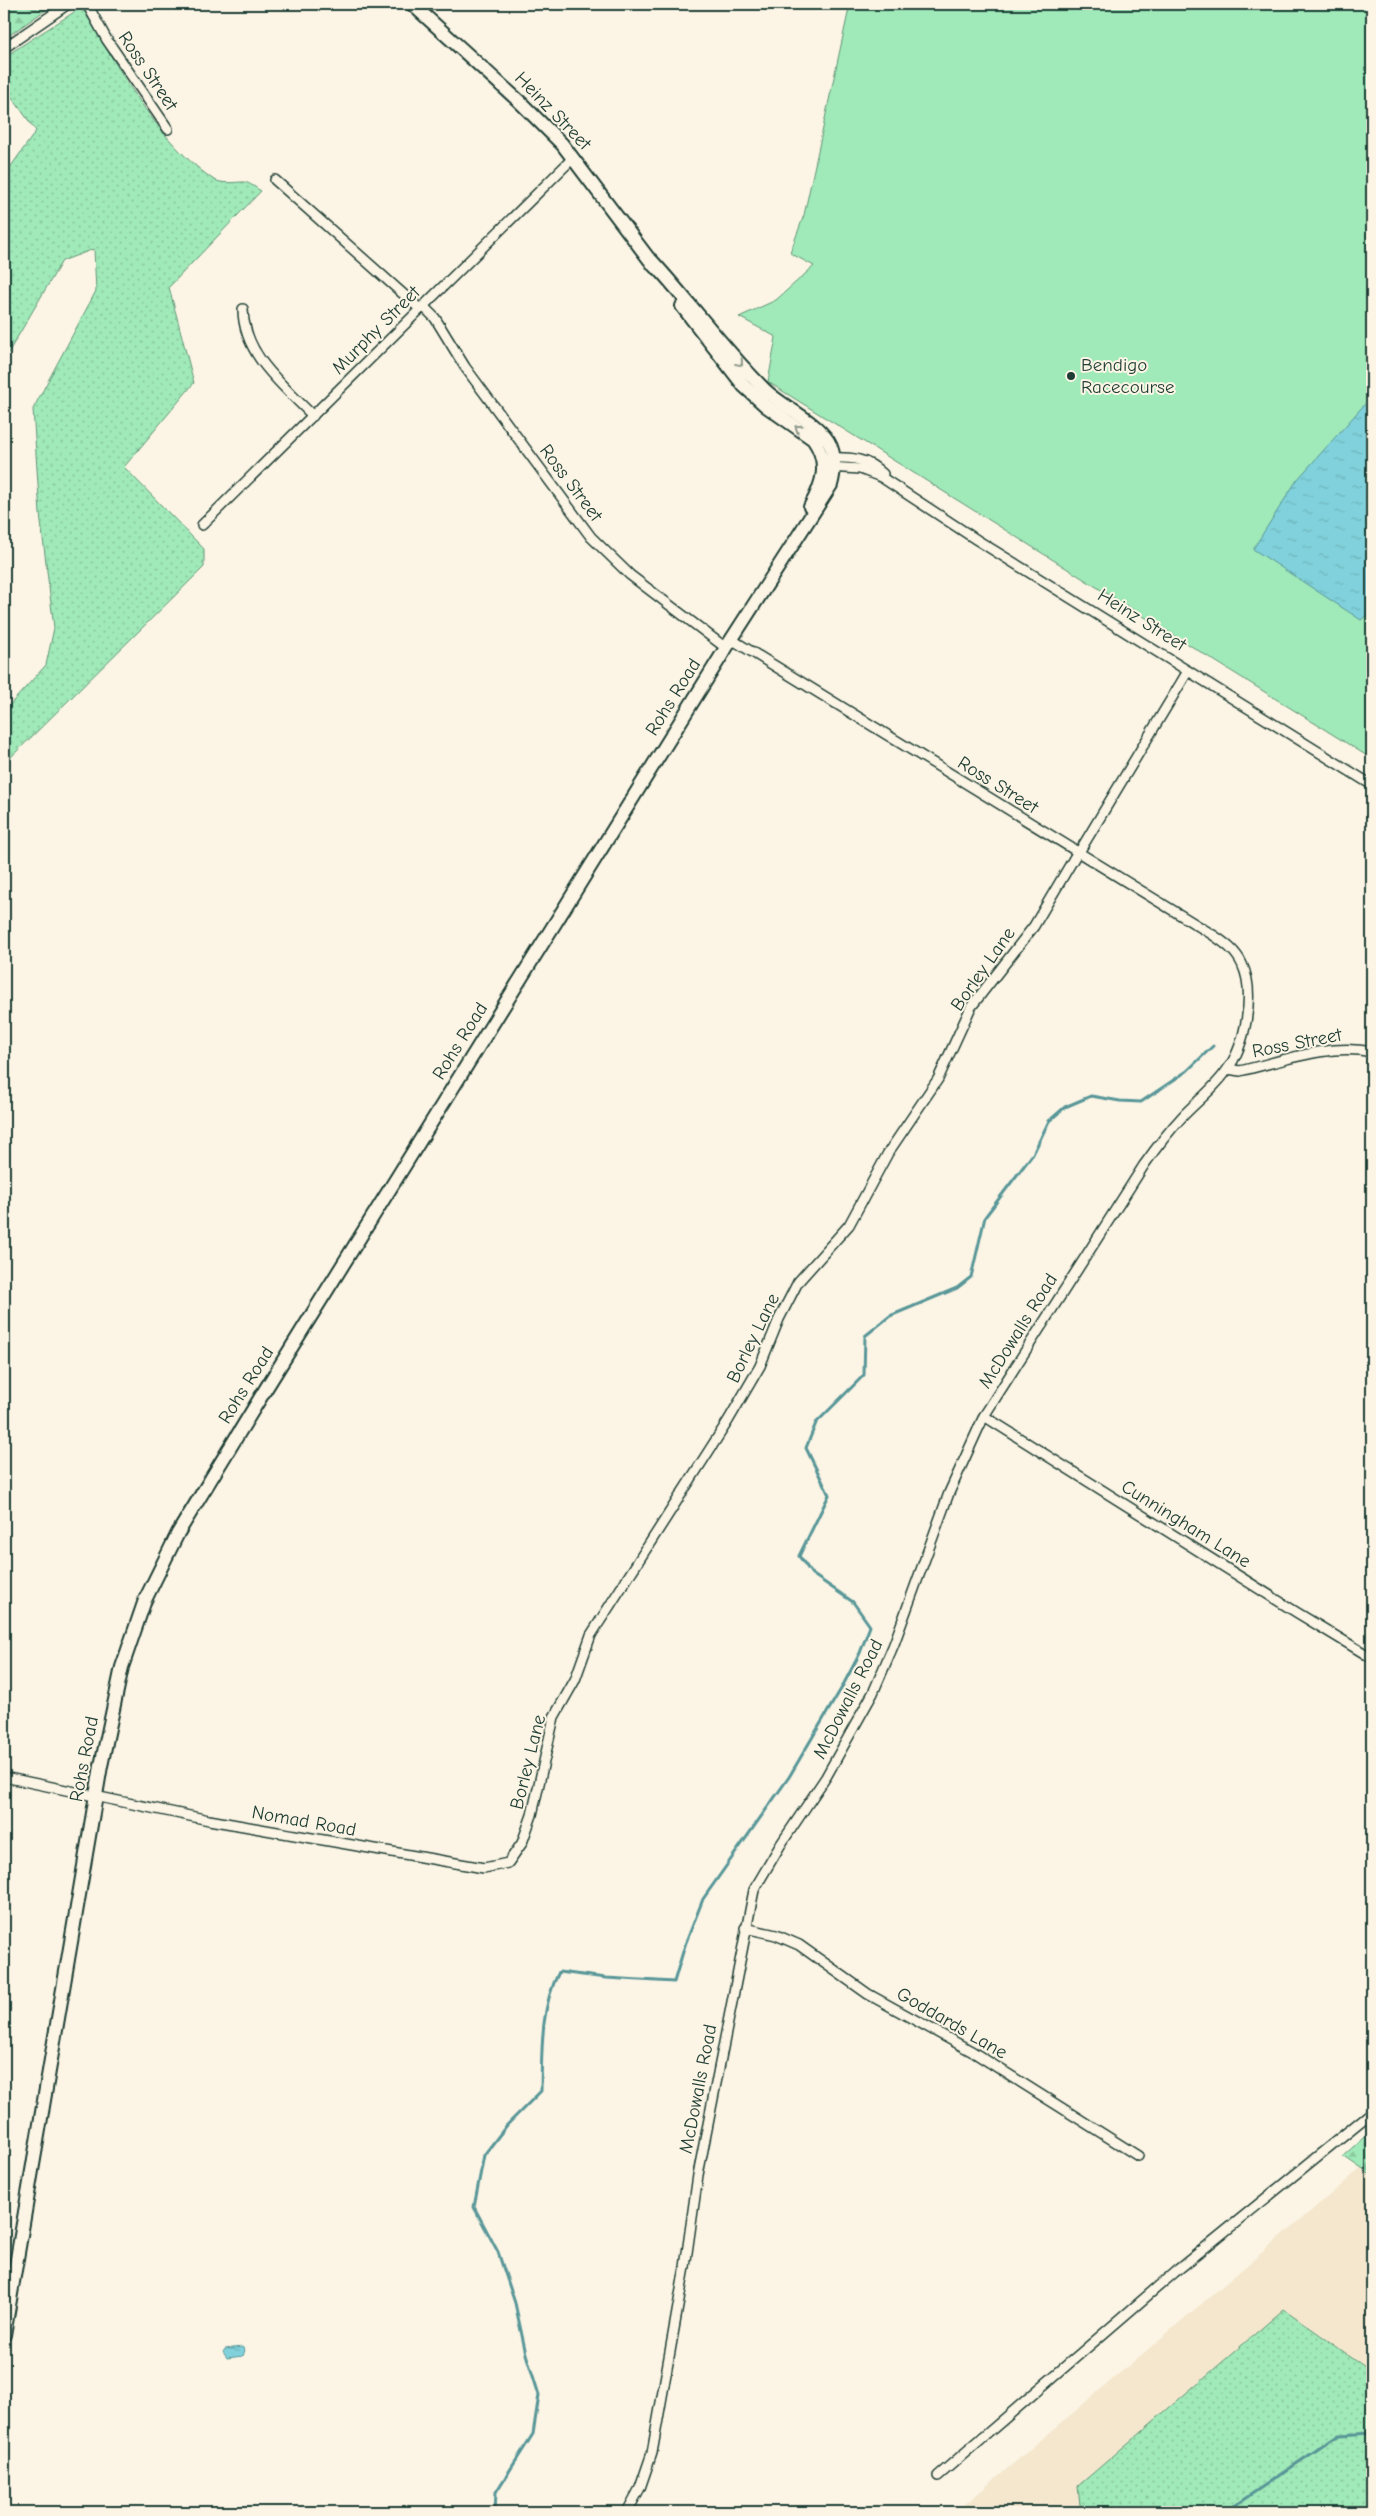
<svg xmlns="http://www.w3.org/2000/svg" width="1376" height="2516" viewBox="0 0 1376 2516" font-family="'Comic Neue',sans-serif">
  <defs>
    <pattern id="grass-dots" width="8" height="8" patternUnits="userSpaceOnUse" patternTransform="scale(1.25)"><rect width="8" height="8" fill="#a0e9b8"/><path d="M2 2h.1M6 6h.1" fill="none" stroke="#89c99f" stroke-width="1.8" stroke-linecap="round"/></pattern>
    <pattern id="forest-firs" width="22" height="20" patternUnits="userSpaceOnUse" patternTransform="scale(1.25)"><rect width="22" height="20" fill="#a0e9b8"/><path d="M5 1l3.5 6h-7zM16 11l3.5 6h-7z" fill="#89c99f"/></pattern>
    <pattern id="water-ripples" width="26" height="14" patternUnits="userSpaceOnUse" patternTransform="scale(1.25)"><rect width="26" height="14" fill="#80d1db"/><path d="M2 4q2-2 4 0t4 0M15 11q2-2 4 0t4 0" fill="none" stroke="#6eb4bd"/></pattern>
  </defs>
  <rect width="100%" height="100%" fill="#fcf5e5"/>
  <filter id="ink" filterUnits="userSpaceOnUse"><feTurbulence type="fractalNoise" baseFrequency=".02" numOctaves="2"/><feDisplacementMap in="SourceGraphic" scale="10" xChannelSelector="R" yChannelSelector="G"/><feConvolveMatrix kernelMatrix="1 2 1 2 8 2 1 2 1" color-interpolation-filters="sRGB"/></filter>
  <g filter="url(#ink)">
    <!-- built -->
    <path fill="#f4e7ce" d="M1372 2159V2512H956L1067 2418Z"/>
    <!-- grass -->
    <g fill="url(#grass-dots)" stroke="#609376">
      <path d="M82 7C118 66 153 136 211 178 221 185 233 182 244 182 250 183 256 188 261 191L169 287 194 383 124 467 204 549V567L4 764V711L46 665 54 628 40 514 33 409 96 291 94 249 62 261 4 360V176L36 131 4 86V57Z"/>
      <path d="M1284 2309 1372 2372V2501L1366 2512H1094L1080 2505 1078 2486Z"/>
    </g>
    <!-- forest -->
    <g fill="url(#forest-firs)" stroke="#609376">
      <path d="M4 4H54L4 39Z"/>
      <path d="M1372 2130V2176L1343 2156Z"/>
    </g>
    <!-- park -->
    <path fill="#a0e9b8" stroke="#609376" d="M850 4H1372V759L768 382 776 337 739 317 776 300 814 266 790 253 804 215Z"/>
    <!-- water -->
    <g fill="url(#water-ripples)" stroke="#599698">
      <path d="M1372 396V611L1361 620 1253 549 1297 480Z"/>
      <path d="M242 2347 245 2350 243 2356 227 2358 223 2352 225 2349Z"/>
    </g>
    <g fill="none" stroke-linecap="round" stroke-linejoin="round">
      <!-- stream -->
      <g stroke="#599698" stroke-width="3">
        <path d="M495 2512 496 2492 533 2434 539 2395 526 2354 515 2303 498 2252 474 2207 484 2155 507 2125 541 2091C542 2051 540 2008 559 1972L606 1978 674 1982 685 1945 703 1899 789 1777 841 1689 860 1653 870 1626 853 1602 812 1574 799 1556 829 1495 806 1448 816 1423 864 1375 865 1336 890 1316 957 1288 971 1277 985 1217 1033 1154 1049 1121 1065 1107 1091 1096 1120 1101 1141 1102 1187 1071 1213 1046"/>
        <path d="M1225 2512 1339 2435 1372 2433"/>
      </g>
      <defs>
        <g id="street">
          <path d="M87 4 107 40 168 129"/>
          <path d="M4 48 68 4"/>
          <path d="M275 180 420 309"/>
          <path d="M423 306 435 318 465 367 591 537 630 575 726 648"/>
          <path d="M243 309C243 355 284 386 313 416"/>
          <path d="M829 458C850 457 867 458 883 474"/>
          <path d="M828 467 860 469 881 477 977 540 1372 785"/>
          <path d="M202 525 573 158"/>
          <path d="M1078 854 1188 671"/>
          <path d="M1228 1069 1240 1071C1283 1061 1328 1043 1372 1052"/>
          <path d="M984 1416 1296 1612 1372 1658"/>
          <path d="M4 1777 209 1820 484 1868 508 1863 522 1843 532 1815 554 1717 575 1680 591 1635 728 1421 760 1366 779 1319 798 1282 849 1225 888 1153 938 1079 971 1007 1034 926 1077 853"/>
          <path d="M745 1928 776 1935 799 1945 868 1994 973 2052 1138 2156"/>
          <path d="M938 2476 1175 2272 1372 2112"/>
          <path d="M627 2512 640 2488 652 2453 685 2267 698 2175 754 1890 781 1844 826 1777 873 1693 894 1644 949 1493 984 1416 1144 1165C1156 1148 1168 1132 1182 1117 1196 1102 1215 1088 1227 1070 1245 1046 1256 993 1242 964 1236 951 1225 943 1213 935L731 639"/>
        </g>
        <g id="secondary">
          <path d="M412 4 521 103 562 144 655 267"/>
          <path d="M682 306 744 386 766 406 813 439C830 463 823 484 810 507"/>
          <path d="M4 2335 101 1766 122 1667 145 1600 178 1533 265 1390 726 648 831 485C835 470 836 454 828 441 813 419 784 408 765 390 724 350 690 302 651 260"/>
        </g>
      </defs>
      <!-- street casing -->
      <use href="#street" stroke="#1f3d34" stroke-width="12"/>
      <!-- secondary casing -->
      <use href="#secondary" stroke="#1f3d34" stroke-width="16"/>
      <!-- street -->
      <use href="#street" stroke="#fcf5e5" stroke-width="9"/>
      <!-- secondary -->
      <use href="#secondary" stroke="#fcf5e5" stroke-width="12"/>
    </g>
    <!-- one-way arrows -->
    <defs><path id="oneway-chevron" d="M-2-3.5L2.5 0L-2 3.5" fill="none" stroke-width="1.6" stroke-linecap="round" stroke-linejoin="round" transform="scale(1.25)"/></defs>
    <g stroke="#8e998c">
      <use href="#oneway-chevron" transform="translate(740 363) rotate(49)"/>
      <use href="#oneway-chevron" transform="translate(798 428) rotate(-147)"/>
    </g>
  </g>
  <!-- markers -->
  <circle fill="#1f3d34" stroke="#fcf5e5" stroke-width="2" cx="1071" cy="376" r="5"/>
  <g text-anchor="middle" dominant-baseline="central" stroke-width="4" stroke-linejoin="round" paint-order="stroke">
    <!-- street labels -->
    <g font-size="19" fill="#1f3d34" stroke="#fcf5e5">
      <text transform="translate(148 71) rotate(56)">Ross Street</text>
      <text transform="translate(553 111) rotate(46)">Heinz Street</text>
      <text transform="translate(376 330) rotate(-45)">Murphy Street</text>
      <text transform="translate(571 483) rotate(53)">Ross Street</text>
      <text transform="translate(1142 620) rotate(32)">Heinz Street</text>
      <text transform="translate(673 697) rotate(-58)">Rohs Road</text>
      <text transform="translate(998 785) rotate(32)">Ross Street</text>
      <text transform="translate(983 969) rotate(-55)">Borley Lane</text>
      <text transform="translate(460 1041) rotate(-58)">Rohs Road</text>
      <text transform="translate(1297 1043) rotate(-11)">Ross Street</text>
      <text transform="translate(1018 1331) rotate(-58)">McDowalls Road</text>
      <text transform="translate(753 1338) rotate(-64)">Borley Lane</text>
      <text transform="translate(246 1385) rotate(-58)">Rohs Road</text>
      <text transform="translate(1186 1524) rotate(32)">Cunningham Lane</text>
      <text transform="translate(848 1699) rotate(-63)">McDowalls Road</text>
      <text transform="translate(84 1759) rotate(-79)">Rohs Road</text>
      <text transform="translate(528 1762) rotate(-76)">Borley Lane</text>
      <text transform="translate(304 1821) rotate(10)">Nomad Road</text>
      <text transform="translate(952 2023) rotate(30)">Goddards Lane</text>
      <text transform="translate(698 2089) rotate(-79)">McDowalls Road</text>
    </g>
    <!-- poi labels -->
    <g font-size="19" fill="#1f3d34" stroke="#fcf5e5" text-anchor="start">
      <text x="1081" y="365">Bendigo<tspan x="1081" dy="22">Racecourse</tspan></text>
    </g>
  </g>
  <!-- margin -->
  <rect width="1376" height="2516" fill="none" stroke="#fcf5e5" stroke-width="20"/>
  <rect x="10" y="10" width="1356" height="2496" fill="none" stroke="#1f3d34" stroke-width="2" filter="url(#ink)"/>
</svg>
